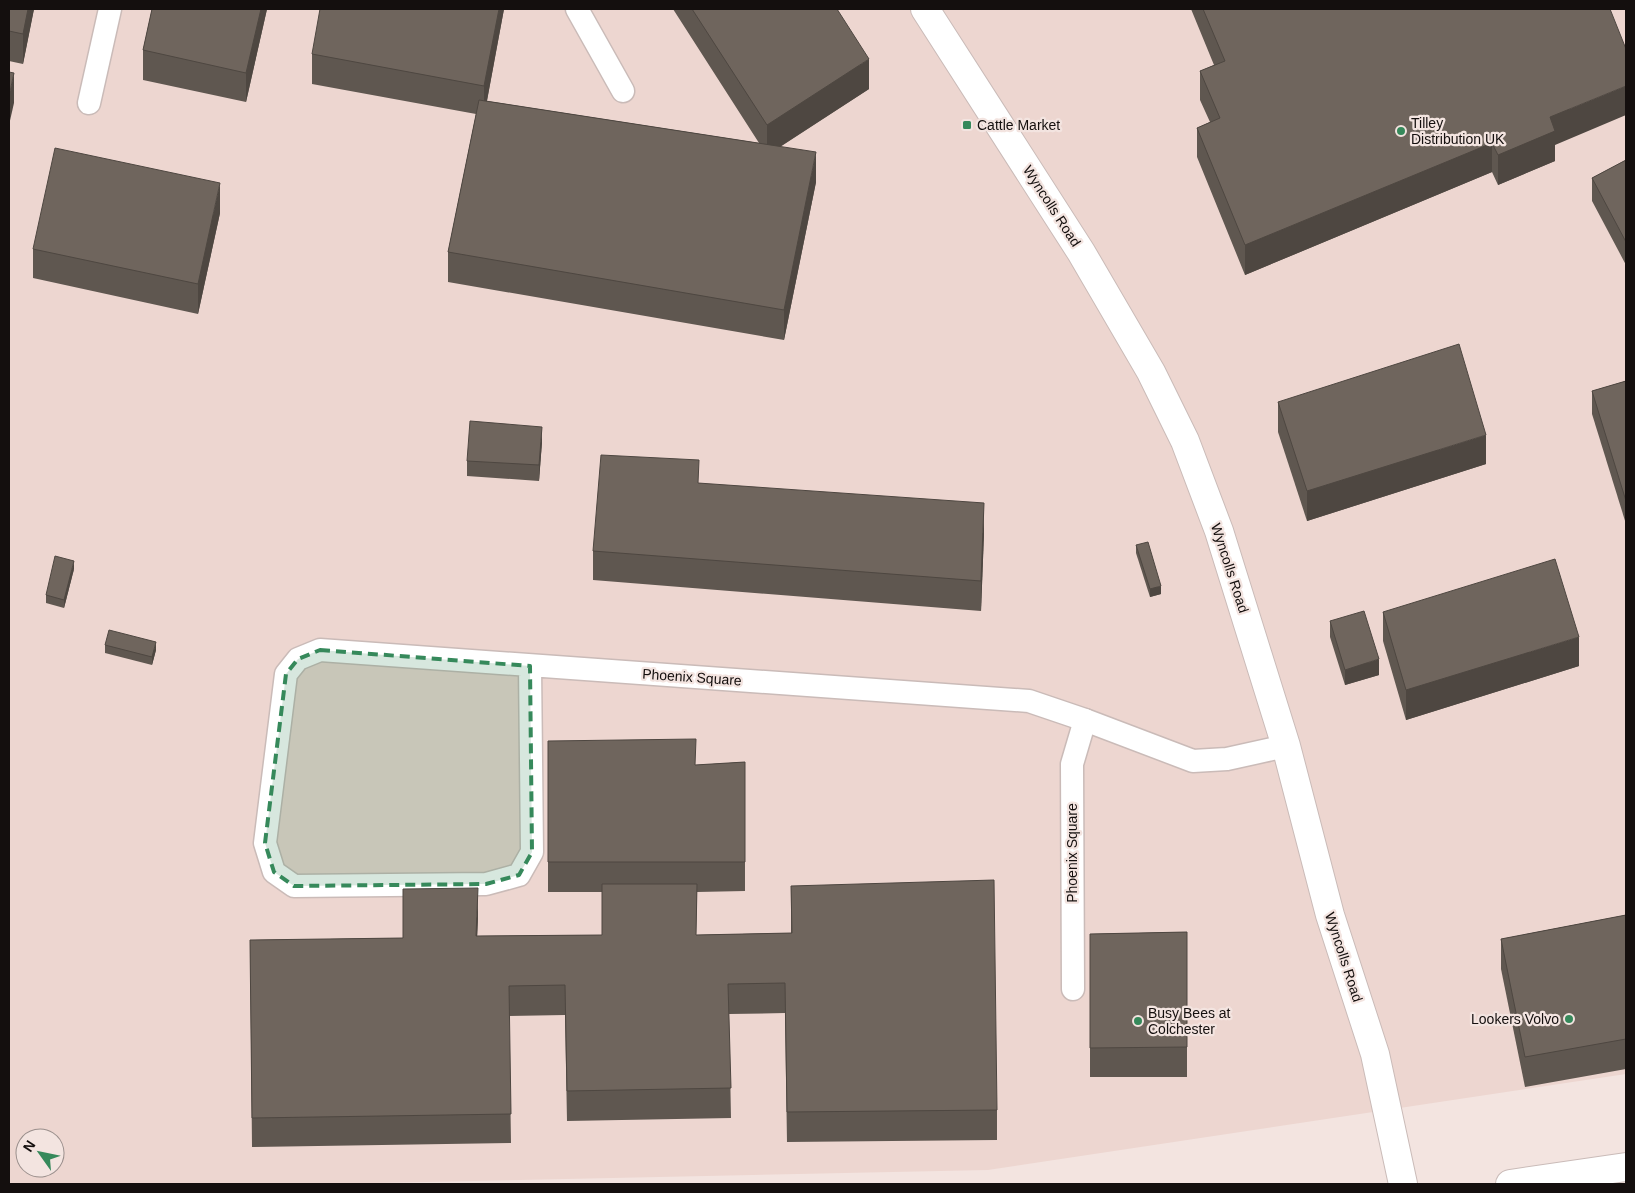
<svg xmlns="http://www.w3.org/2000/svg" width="1635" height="1193" viewBox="0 0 1635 1193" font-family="Arial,sans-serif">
  <rect width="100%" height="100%" fill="#f3e4e0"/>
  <!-- built -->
  <path fill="#edd6d0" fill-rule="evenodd" d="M9 9H1626V1074L988 1170 330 1184H9ZM25 1138H55V1168H25Z"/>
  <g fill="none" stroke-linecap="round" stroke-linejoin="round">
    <defs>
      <g id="minor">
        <path d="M577 9 623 91"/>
        <path d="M89 103 110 9"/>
        <path d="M530 666 532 852 519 875 486 884 294 886 274 872 265 843 286 674 298 659 320 650 1029 701 1085 720 1193 761 1227 759 1286 746"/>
        <path d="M1073 989 1072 764 1085 720"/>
      </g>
      <g id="tertiary">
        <path d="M925 9 1081 252 1151 372 1185 441 1219 531 1286 746 1330 915 1375 1054 1403 1184"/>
        <path d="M1510 1184 1626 1167"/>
      </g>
    </defs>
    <!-- minor casing -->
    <use href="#minor" stroke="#cabbb8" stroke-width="25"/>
    <!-- tertiary casing -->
    <use href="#tertiary" stroke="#cabbb8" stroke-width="30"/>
    <!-- minor -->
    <use href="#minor" stroke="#fff" stroke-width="22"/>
    <!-- tertiary -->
    <use href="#tertiary" stroke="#fff" stroke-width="28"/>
  </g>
  <!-- wall -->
  <g fill="#5f5750">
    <path d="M9 9H34L23 64 9 61Z"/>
    <path d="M152 9H267L246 102 143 80V50Z"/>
    <path d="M504 9 487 101 759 143 673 9H837L869 89 780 147 816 182 784 340 448 282V252L476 114 312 84V54Z"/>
    <path d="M1191 9H1610L1555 145V161L1498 185 1492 172 1245 275 1197 157V128L1210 122 1200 100V71L1214 65Z"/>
    <path d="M1626 160V265L1592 201V178Z"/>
    <path d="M220 213 198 314 33 278V249Z"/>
    <path d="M1626 381V524L1592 414V391Z"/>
    <path d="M1278 402 1486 464 1307 521 1278 432Z"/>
    <path d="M542 442 539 481 467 476V461Z"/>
    <path d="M699 483 984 533 981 611 593 580V551Z"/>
    <path d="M1136 545 1161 594 1150 597 1136 553Z"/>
    <path d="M74 569 64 608 46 603V595Z"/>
    <path d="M1383 612 1579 666 1406 720 1383 641Z"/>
    <path d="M1330 621 1379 675 1345 685 1330 637Z"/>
    <path d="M105 645 156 650 152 665 105 653Z"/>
    <path d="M548 741 696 765 745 762V891L697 892 696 935 791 933V886L997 1110V1140L787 1142 785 1013 729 1014 731 1118 567 1121 565 1015 509 1016 511 1143 252 1147 250 940 403 938 478 917 477 936 602 935V892H548Z"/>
    <path d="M1626 915V1069L1525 1087 1501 969V939Z"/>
    <path d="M1187 932V1077H1090V934Z"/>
  </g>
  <!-- shaded-wall -->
  <g fill="#4e4741">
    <path d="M28 9H34L23 64V34Z"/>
    <path d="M261 9H267L246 102V73Z"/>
    <path d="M499 9H504L484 116V86Z"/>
    <path d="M869 59V89L767 155V125Z"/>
    <path d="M14 73V103L9 125V96Z"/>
    <path d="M1626 86V115L1555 145V161L1498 185V155L1550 117Z"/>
    <path d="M1492 143V172L1245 275V245Z"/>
    <path d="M816 152V182L784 340V310Z"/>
    <path d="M220 183V213L198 314V284Z"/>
    <path d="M542 427V442L539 481V465Z"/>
    <path d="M1486 435V464L1307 521V491Z"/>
    <path d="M984 503V533L981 611V581Z"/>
    <path d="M74 561V569L64 608V600Z"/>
    <path d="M1161 586V594L1150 597V589Z"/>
    <path d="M1579 637V666L1406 720V690Z"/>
    <path d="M156 642V650L152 665V657Z"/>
    <path d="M1379 659V675L1345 685V670Z"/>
    <path d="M478 888V917L476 966V936Z"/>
  </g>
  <!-- building -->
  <g fill="#6f655d" stroke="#4e4741">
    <path d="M9 9H28L23 34 9 31Z"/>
    <path d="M152 9H261L246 73 143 50Z"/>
    <path d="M320 9H499L484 86 312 54Z"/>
    <path d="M692 9H837L869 59 767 125Z"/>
    <path d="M1203 9H1610L1626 49V86L1550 117 1555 131 1498 155 1492 143 1245 245 1197 128 1220 118 1200 71 1225 61Z"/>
    <path d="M9 72 14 73 9 96Z"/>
    <path d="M479 100 816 152 784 310 448 252Z"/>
    <path d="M55 148 220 183 198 284 33 249Z"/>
    <path d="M1626 160V242L1592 178Z"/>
    <path d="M1459 344 1486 435 1307 491 1278 402Z"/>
    <path d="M1626 381V501L1592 391Z"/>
    <path d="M470 421 542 427 539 465 467 461Z"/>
    <path d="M601 455 699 460 698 483 984 503 981 581 593 551Z"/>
    <path d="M1148 542 1161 586 1150 589 1136 545Z"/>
    <path d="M55 556 74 561 64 600 46 595Z"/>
    <path d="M1555 559 1579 637 1406 690 1383 612Z"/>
    <path d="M1364 611 1379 659 1345 670 1330 621Z"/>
    <path d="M109 630 156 642 152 657 105 645Z"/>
    <path d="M696 739 695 765 745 762V862H548V741Z"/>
    <path d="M994 880 997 1110 787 1112 785 983 728 984 731 1088 567 1091 565 985 509 986 511 1114 252 1118 250 940 403 938V889L478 888 476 936 602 935V884H697L696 935 792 933 791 886Z"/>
    <path d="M1626 915V1039L1525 1057 1501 939Z"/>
    <path d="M1187 932V1047L1090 1048V934Z"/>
  </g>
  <!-- marked area -->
  <path fill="#36895b" fill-opacity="0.2" stroke="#36895b" stroke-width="4" stroke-dasharray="10 6" stroke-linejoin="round" d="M320 650 530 666 532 852 519 875 486 884 294 886 274 872 265 843 286 674 298 659Z"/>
  <!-- markers -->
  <g fill="#36895b" stroke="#f3e4e0" stroke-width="2">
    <rect x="962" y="120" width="10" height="10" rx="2.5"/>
    <circle cx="1401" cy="131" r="5"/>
    <circle cx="1569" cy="1019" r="5"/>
    <circle cx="1138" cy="1021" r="5"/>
  </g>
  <g text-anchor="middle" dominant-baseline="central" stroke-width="4.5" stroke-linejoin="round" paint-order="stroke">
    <!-- poi labels -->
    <g font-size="14" fill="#140f0e" stroke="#f3e4e0" text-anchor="start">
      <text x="1411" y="123">Tilley<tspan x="1411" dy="16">Distribution UK</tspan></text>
      <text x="977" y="125">Cattle Market</text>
      <text x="1148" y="1013">Busy Bees at<tspan x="1148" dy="16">Colchester</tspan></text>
      <text x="1559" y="1019" text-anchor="end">Lookers Volvo</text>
    </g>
    <!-- street labels -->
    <g font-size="14" fill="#140f0e" stroke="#f3e4e0">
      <text transform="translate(1052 206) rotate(57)">Wyncolls Road</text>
      <text transform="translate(1230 568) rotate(72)">Wyncolls Road</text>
      <text transform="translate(692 677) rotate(4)">Phoenix Square</text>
      <text transform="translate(1072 853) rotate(-90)">Phoenix Square</text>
      <text transform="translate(1344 957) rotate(72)">Wyncolls Road</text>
    </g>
  </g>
  <!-- border -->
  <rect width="1635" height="1193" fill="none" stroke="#140f0e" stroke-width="20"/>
  <!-- north arrow -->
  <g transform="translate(40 1153) rotate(303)"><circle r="24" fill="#f3e4e0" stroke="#9a8f8c"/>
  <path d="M0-4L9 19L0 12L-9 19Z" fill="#36895b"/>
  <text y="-8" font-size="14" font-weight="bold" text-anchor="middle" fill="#140f0e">N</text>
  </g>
</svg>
